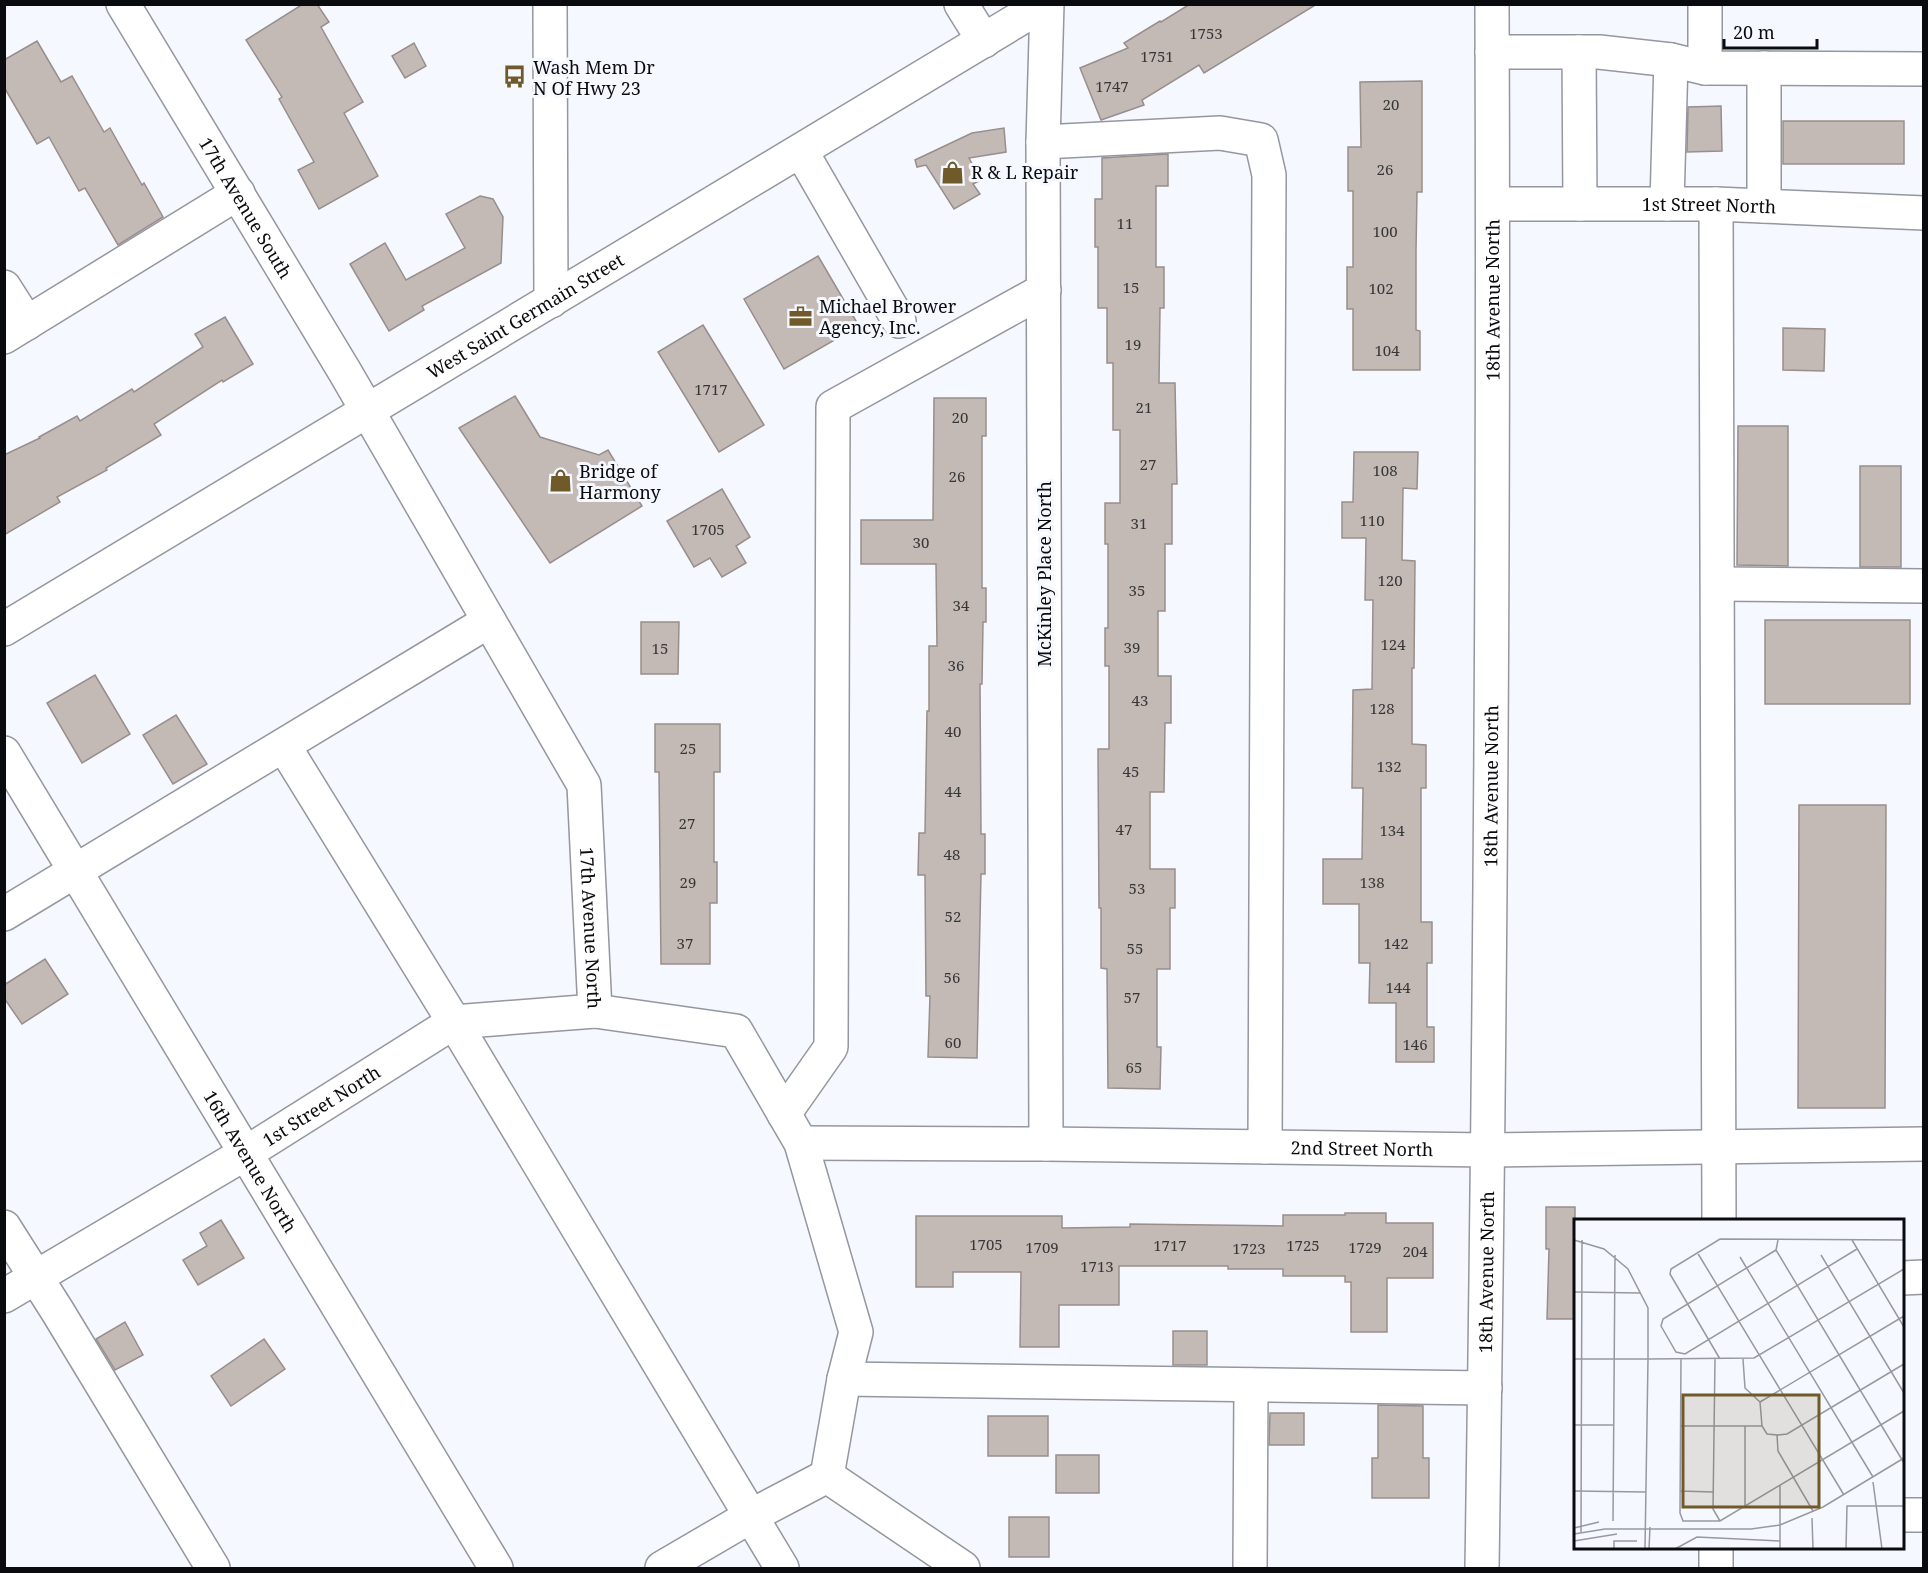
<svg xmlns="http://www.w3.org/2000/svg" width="1928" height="1573" viewBox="0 0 1928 1573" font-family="'Noto Serif',serif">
  <rect width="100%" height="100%" fill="#f5f8ff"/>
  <!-- building -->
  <g fill="#c3bab6" stroke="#988e8b" stroke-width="1.5">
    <path d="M303 4H317L329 22 321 27 363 102 344 113 378 176 319 209 298 170 314 162 279 99 282 97 246 40Z"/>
    <path d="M1190 4H1317L1204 73 1199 65 1142 100 1144 105 1101 120 1080 68 1128 48 1124 43 1160 21 1161 22Z"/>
    <path d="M37 41 61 82 72 76 104 132 110 128 142 185 144 183 163 217 118 245 85 188 79 191 49 137 37 144 4 87V60Z"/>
    <path d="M414 43 426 66 405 78 392 56Z"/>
    <path d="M1422 81V192H1417L1416 251V330L1420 331V370H1353V309H1347V267H1353V191H1348V147H1361L1360 82Z"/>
    <path d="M1721 106 1722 151 1687 152 1688 107Z"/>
    <rect x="1783" y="121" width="121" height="43"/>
    <path d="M1004 128 1006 152 969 158 981 180 973 184 980 194 954 209 926 165 917 167 915 160 972 133Z"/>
    <path d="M1168 154V186H1156V267H1164V308H1160L1159 383H1175L1177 484H1172V544H1165V611H1158V676H1171V723H1165L1164 792H1150V869H1175V908H1170V969H1157V1047H1161L1160 1089 1108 1088 1107 969 1101 968V908H1099L1098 749H1109V666H1105V628H1108V544H1105V503H1120V430H1113V363H1107V308H1098V247H1095V199H1102V158Z"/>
    <path d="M480 196 493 199 503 217 501 263 422 306 424 310 389 331 350 264 385 243 406 280 465 248 446 214Z"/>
    <path d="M818 256 859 326 784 369 744 299Z"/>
    <path d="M225 317 253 364 223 382 222 380 154 424 161 435 106 468 107 470 57 497 60 502 4 535V455L40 438 39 437 77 416 80 421 132 389 134 392 203 347 195 334Z"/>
    <path d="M703 325 764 425 719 452 658 352Z"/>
    <path d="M1783 328 1825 329 1824 371 1783 370Z"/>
    <path d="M515 396 540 437 599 455 608 450 642 506 550 563 459 428Z"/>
    <path d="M934 398H986V436H982V588H986V622H983L982 684H980L981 834H985V874H981L977 1058 928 1057 930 996H926L925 875H918L919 833H925L927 711H929V646H937L936 564H861V520H933Z"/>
    <path d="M1738 426H1788V566L1737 565Z"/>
    <path d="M1354 452H1418L1417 489 1403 488 1402 560 1415 561 1414 668H1412V744L1426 745V788H1421V922H1432V963H1427V1027H1434V1062H1396V1003H1369L1370 963H1359V904H1323V859H1362L1363 788H1352L1353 690 1372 689 1373 600H1365L1366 538H1342V502H1353Z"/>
    <rect x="1860" y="466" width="41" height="101"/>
    <path d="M722 489 750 537 736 546 746 563 722 577 710 558 694 567 667 521Z"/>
    <rect x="1765" y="620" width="145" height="84"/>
    <path d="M641 622H679L678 674H641Z"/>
    <path d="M95 675 130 734 82 763 47 703Z"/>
    <path d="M176 715 207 764 173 784 143 735Z"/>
    <path d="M655 724H720V772H714V862H717V903H710V964H661L659 772H655Z"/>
    <path d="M1799 805H1886L1885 1108H1798Z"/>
    <path d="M45 959 68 994 22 1024 4 998V985Z"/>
    <path d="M1546 1207H1575V1319H1547L1549 1249H1546Z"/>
    <path d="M1345 1213H1386V1223H1433V1278H1387V1332H1351V1282H1345V1276H1283V1269H1228V1266H1119V1305H1059V1347H1020L1021 1272H953V1287H916V1216H1062V1228L1130 1227V1224L1283 1226V1215H1345Z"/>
    <path d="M221 1220 244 1258 198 1285 183 1260 207 1246 200 1233Z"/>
    <path d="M125 1322 143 1355 115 1370 96 1339Z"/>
    <rect x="1173" y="1331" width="34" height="34"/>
    <path d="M264 1339 285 1369 231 1406 211 1376Z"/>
    <path d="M1378 1405 1423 1406V1458H1429V1498H1372V1458H1378Z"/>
    <path d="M1270 1413H1304V1445H1269Z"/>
    <rect x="988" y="1416" width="60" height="40"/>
    <rect x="1056" y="1455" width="43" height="38"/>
    <rect x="1009" y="1517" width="40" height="40"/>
  </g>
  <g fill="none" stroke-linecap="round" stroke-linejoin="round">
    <defs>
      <g id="minor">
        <path id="s1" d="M123 4 345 372 584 785 595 1011 736 1031 801 1143 856 1332 844 1379 827 1476"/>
        <path d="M550 4 551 301"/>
        <path d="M961 4 984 41"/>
        <path d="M1705 4V68"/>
        <path d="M1492 52H1599L1671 60 1705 68 1924 69"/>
        <path d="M1579 52 1580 204"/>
        <path d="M1043 142 1220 133 1261 140 1269 175 1265 1147"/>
        <path d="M801 151 899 321"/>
        <path id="s2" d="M1493 204H1716L1924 213"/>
        <path d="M1667 204 1671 60"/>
        <path d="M1716 204 1719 1220"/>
        <path d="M1764 206V68"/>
        <path d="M4 287 27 323"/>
        <path d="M4 337 238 193"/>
        <path d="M1718 584 1924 586"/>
        <path id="s3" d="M4 629 1044 4"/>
        <path d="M284 746 454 1022 782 1568"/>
        <path id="s4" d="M4 753 496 1568"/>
        <path d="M4 914 489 621"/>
        <path d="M784 1114 831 1047 833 407 1044 290"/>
        <path id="s5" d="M801 1143 1046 1144 1488 1150 1924 1144"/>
        <path d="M1046 1144 1043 142 1047 4"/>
        <path d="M4 1227 58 1312 213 1568"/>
        <path d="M1902 1278 1924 1277"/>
        <path id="s6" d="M4 1296 246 1153 454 1022 595 1011"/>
        <path d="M844 1379 1485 1388"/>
        <path d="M827 1476 963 1568"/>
        <path d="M1902 1515H1924"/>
        <path d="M662 1568 751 1516 827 1476"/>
        <path d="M1250 1568 1251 1385"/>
        <path id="s7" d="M1482 1568C1490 1047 1494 526 1492 4"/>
        <path d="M1716 1568V1548"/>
      </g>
    </defs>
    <!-- minor casing -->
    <use href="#minor" stroke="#94979f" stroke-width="36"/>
    <!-- minor -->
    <use href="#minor" stroke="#fff" stroke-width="33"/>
  </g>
  <!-- icons -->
  <defs>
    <symbol id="bus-bare" viewBox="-9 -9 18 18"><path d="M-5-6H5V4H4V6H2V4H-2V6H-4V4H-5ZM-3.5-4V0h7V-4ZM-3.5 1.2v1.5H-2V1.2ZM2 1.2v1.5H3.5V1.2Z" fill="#715a2a" stroke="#f5f8ff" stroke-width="2.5" paint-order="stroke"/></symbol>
    <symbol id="shop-bare" viewBox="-9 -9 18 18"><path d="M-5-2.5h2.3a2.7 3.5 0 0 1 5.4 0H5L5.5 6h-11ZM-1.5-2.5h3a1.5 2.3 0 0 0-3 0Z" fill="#715a2a" stroke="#f5f8ff" stroke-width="2.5" paint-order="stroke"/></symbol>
    <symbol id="office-bare" viewBox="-9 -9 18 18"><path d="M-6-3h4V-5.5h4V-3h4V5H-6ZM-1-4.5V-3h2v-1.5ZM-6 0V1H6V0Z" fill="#715a2a" stroke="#f5f8ff" stroke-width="2.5" paint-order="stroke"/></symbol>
  </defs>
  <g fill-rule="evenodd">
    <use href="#bus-bare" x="498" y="60" width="33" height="33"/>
    <use href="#shop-bare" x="936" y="156" width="33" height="33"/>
    <use href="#office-bare" x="784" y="300" width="33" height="33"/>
    <use href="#shop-bare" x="544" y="464" width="33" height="33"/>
  </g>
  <g text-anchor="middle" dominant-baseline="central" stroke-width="6" stroke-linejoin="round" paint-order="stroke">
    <!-- number labels -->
    <g font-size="15" fill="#383738">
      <text x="1206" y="33">1753</text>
      <text x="1157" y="56">1751</text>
      <text x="1112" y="86">1747</text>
      <text x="1391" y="104">20</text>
      <text x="1385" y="169">26</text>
      <text x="1125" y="223">11</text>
      <text x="1385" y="231">100</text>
      <text x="1131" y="287">15</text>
      <text x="1381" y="288">102</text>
      <text x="1133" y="344">19</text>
      <text x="1387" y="350">104</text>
      <text x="711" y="389">1717</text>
      <text x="1144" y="407">21</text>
      <text x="960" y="417">20</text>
      <text x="1148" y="464">27</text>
      <text x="1385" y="470">108</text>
      <text x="957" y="476">26</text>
      <text x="1372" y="520">110</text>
      <text x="1139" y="523">31</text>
      <text x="708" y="529">1705</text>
      <text x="921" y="542">30</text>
      <text x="1390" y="580">120</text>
      <text x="1137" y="590">35</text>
      <text x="961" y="605">34</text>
      <text x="1393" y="644">124</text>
      <text x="1132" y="647">39</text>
      <text x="660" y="648">15</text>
      <text x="956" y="665">36</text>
      <text x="1140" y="700">43</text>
      <text x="1382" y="708">128</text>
      <text x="953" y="731">40</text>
      <text x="688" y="748">25</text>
      <text x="1389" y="766">132</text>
      <text x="1131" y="771">45</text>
      <text x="953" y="791">44</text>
      <text x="687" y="823">27</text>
      <text x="1124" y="829">47</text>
      <text x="1392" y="830">134</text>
      <text x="952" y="854">48</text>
      <text x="688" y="882">29</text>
      <text x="1372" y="882">138</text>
      <text x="1137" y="888">53</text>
      <text x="953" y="916">52</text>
      <text x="685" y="943">37</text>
      <text x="1396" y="943">142</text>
      <text x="1135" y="948">55</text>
      <text x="952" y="977">56</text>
      <text x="1398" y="987">144</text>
      <text x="1132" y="997">57</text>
      <text x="953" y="1042">60</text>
      <text x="1415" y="1044">146</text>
      <text x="1134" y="1067">65</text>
      <text x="986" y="1244">1705</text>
      <text x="1170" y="1245">1717</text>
      <text x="1303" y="1245">1725</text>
      <text x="1042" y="1247">1709</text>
      <text x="1365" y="1247">1729</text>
      <text x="1249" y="1248">1723</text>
      <text x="1415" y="1251">204</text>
      <text x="1097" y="1266">1713</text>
    </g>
    <!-- poi labels -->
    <g font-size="18" fill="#0a0b0e" stroke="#f5f8ff" text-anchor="start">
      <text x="533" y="67">Wash Mem Dr<tspan x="533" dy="21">N Of Hwy 23</tspan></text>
      <text x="971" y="172">R &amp; L Repair</text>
      <text x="819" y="306">Michael Brower<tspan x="819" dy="21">Agency, Inc.</tspan></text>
      <text x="579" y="471">Bridge of<tspan x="579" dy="21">Harmony</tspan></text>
    </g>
    <!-- street labels -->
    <g font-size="18" fill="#0a0b0e" stroke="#f5f8ff">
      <text stroke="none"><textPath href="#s2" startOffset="216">1st Street North</textPath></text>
      <text stroke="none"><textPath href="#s1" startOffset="238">17th Avenue South</textPath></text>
      <text stroke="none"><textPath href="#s7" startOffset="1268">18th Avenue North</textPath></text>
      <text stroke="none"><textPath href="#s3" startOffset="608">West Saint Germain Street</textPath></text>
      <text transform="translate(1044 574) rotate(-90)">McKinley Place North</text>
      <text stroke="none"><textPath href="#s7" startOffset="782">18th Avenue North</textPath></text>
      <text stroke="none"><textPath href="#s1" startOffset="1050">17th Avenue North</textPath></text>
      <text stroke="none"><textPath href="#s6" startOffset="370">1st Street North</textPath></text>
      <text stroke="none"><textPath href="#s5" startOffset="561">2nd Street North</textPath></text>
      <text stroke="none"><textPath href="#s4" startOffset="477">16th Avenue North</textPath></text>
      <text stroke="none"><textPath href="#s7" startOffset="296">18th Avenue North</textPath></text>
    </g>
  </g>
  <!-- overview -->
  <g transform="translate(1574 1219)">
    <rect width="330" height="330" fill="#f5f8ff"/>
    <path fill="none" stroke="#97999f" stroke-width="1.5" d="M0 21 30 30 54 50 74 89V140L180 139 330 50M204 21 202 31 330 244M278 21 330 108M202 31 89 100 87 107 102 133 111 135 283 30M123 33 270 276M247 36 330 174M166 38 299 258M0 73 66 74M107 139 106 294 109 302H146L330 192M0 140H74L71 330M141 140 139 290 146 302M146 140 96 55 97 50 146 20 330 21M169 140 171 169 186 183M186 183 330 97M186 183 188 207 193 215 203 216 204 232 239 292M0 206H40M107 207H188M203 216 213 215 330 145M299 263 308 330M0 272 72 273M106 272 139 273M171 287V207M238 299 239 330M39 302 41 36M0 309 25 303M7 313 8 21M0 315 31 310H177L206 306 249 288 330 239M0 322 43 315M40 330V322H63M75 330 76 308M101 330 123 318 206 322M206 330V266M272 330 273 287H330"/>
    <path fill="#715a2a" fill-opacity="0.15" stroke="#715a2a" stroke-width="3" d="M109 176H245V288H109Z"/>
    <rect width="330" height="330" fill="none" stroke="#0a0b0e" stroke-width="3"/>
  </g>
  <!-- border -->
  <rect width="1928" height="1573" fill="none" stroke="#0a0b0e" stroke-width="12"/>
  <!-- scale -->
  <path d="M1724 39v9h93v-9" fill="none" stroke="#0a0b0e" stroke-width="3"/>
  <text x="1733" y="39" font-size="18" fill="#0a0b0e" stroke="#f5f8ff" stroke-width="4.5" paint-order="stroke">20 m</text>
</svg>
